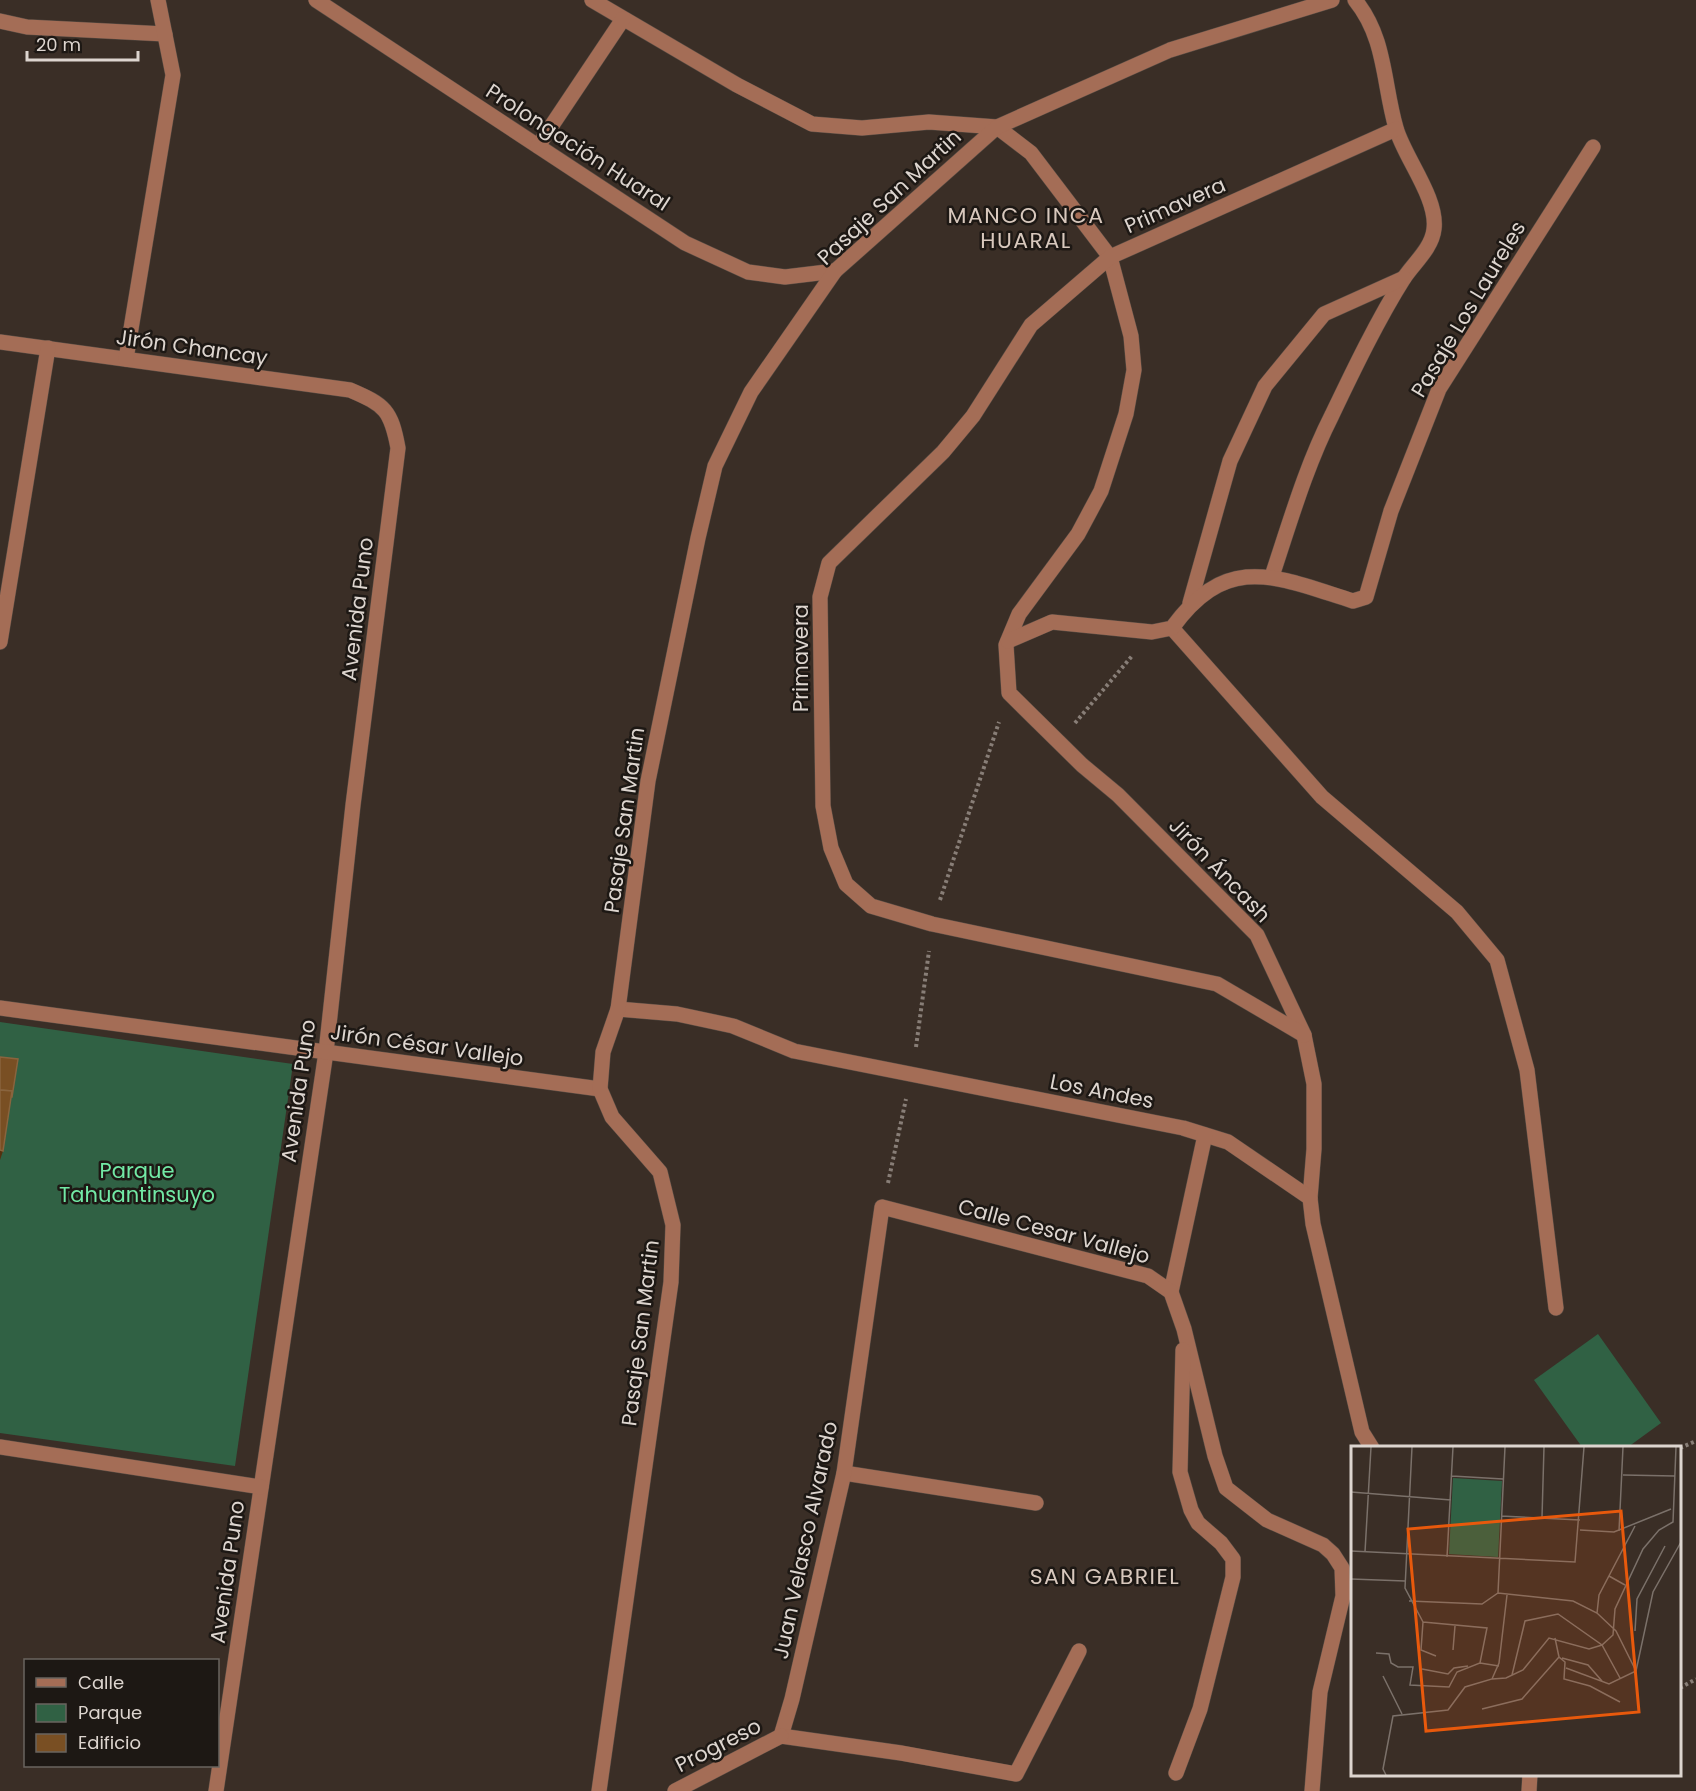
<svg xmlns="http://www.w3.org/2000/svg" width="1696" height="1791" viewBox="0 0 1696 1791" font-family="Poppins,sans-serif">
  <rect width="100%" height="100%" fill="#3a2e26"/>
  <!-- green -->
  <g fill="#306144">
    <path d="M0 1022 293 1064 235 1466 0 1433Z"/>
    <path d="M1598 1334 1661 1423 1628 1447H1582L1534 1380Z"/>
  </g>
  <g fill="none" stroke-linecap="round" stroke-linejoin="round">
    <defs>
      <g id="minor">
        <path d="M316 0 685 243 748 272 785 277 835 271"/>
        <path d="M592 0 737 85 812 124 862 128 929 122 997 127 1031 153 1110 257 1131 336 1134 370 1126 414 1101 491 1078 534 1019 614 1006 645 1009 693 1082 765 1118 795 1257 935 1304 1035 1314 1084V1149L1310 1198"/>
        <path d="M0 21 27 27 165 34"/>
        <path d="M538 146 623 19"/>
        <path d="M0 342 350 390C385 405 391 410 398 448L353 805 326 1052 216 1791"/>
        <path d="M126 359 173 75 158 0"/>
        <path d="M1272 576C1290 522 1306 466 1332 415 1353 371 1378 319 1404 278 1414 263 1432 248 1434 229 1438 198 1404 157 1396 128 1383 83 1386 38 1355 0"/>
        <path d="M1190 603 1230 461 1265 386 1324 314 1404 278"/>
        <path d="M1172 628 1322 797 1457 912 1497 960 1527 1070 1556 1308"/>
        <path d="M1008 641 1052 622 1152 632 1172 628C1228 551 1276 577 1353 601L1366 597 1391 511 1439 389 1593 147"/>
        <path d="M0 642 48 348"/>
        <path d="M0 1008 600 1089"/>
        <path d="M618 1009 677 1014 733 1026 794 1051 1183 1128 1228 1142 1310 1198 1313 1224 1362 1432 1372 1448"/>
        <path d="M1304 1035 1217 984 932 924 871 906 846 884 831 848 823 806 820 597 829 563 943 452 973 416 1031 325 1110 257 1396 129"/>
        <path d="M1171 1292 1205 1135"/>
        <path d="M0 1447 261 1487"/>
        <path d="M844 1473 1036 1503"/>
        <path d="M781 1736 792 1699 844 1473 882 1207 1148 1276 1171 1292 1184 1329 1215 1456 1226 1488 1267 1520 1323 1545 1333 1554 1342 1568 1343 1596 1320 1692 1312 1791"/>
        <path d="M781 1736 901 1753 1016 1774 1079 1651"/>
        <path d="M1176 1773 1200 1709 1233 1577V1559L1221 1543 1198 1523 1191 1510 1180 1472 1183 1350"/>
        <path d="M599 1791 671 1282 673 1225 660 1172 612 1117 600 1089 603 1052 618 1009 648 781 698 538 715 466 751 392 835 271 997 127 1170 50 1332 0"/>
        <path d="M675 1791 781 1736"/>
        <path d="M1529 1791 1530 1774"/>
      </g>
    </defs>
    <!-- minor casing -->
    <use href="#minor" stroke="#574c44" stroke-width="16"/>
    <!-- path -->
    <g stroke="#887e77" stroke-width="4" stroke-dasharray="3 3" stroke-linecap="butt">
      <path d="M1075 723 1132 656"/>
      <path d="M940 900 999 722"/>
      <path d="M916 1047 929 951"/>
      <path d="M888 1183 906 1099"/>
      <path d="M1680 1448 1696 1441"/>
      <path d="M1680 1688 1696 1679"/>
    </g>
    <!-- minor -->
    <use href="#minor" stroke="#a46d56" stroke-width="15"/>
  </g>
  <!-- shaded-wall -->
  <path fill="#54310f" d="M0 1150 3 1151 0 1160Z"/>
  <!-- building -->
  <g fill="#794f23" stroke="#89643e" stroke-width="1.5">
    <path d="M0 1057 18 1059 12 1097H11L12 1091 0 1090Z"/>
    <path d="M0 1090 12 1091 3 1151 0 1150Z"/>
  </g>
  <g text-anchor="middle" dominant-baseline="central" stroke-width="5" stroke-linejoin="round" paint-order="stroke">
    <!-- street labels -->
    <g font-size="21" fill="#ddd5cf" stroke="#1d1814">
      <text transform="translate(578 147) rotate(33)">Prolongación Huaral</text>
      <text transform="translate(889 197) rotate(-43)">Pasaje San Martin</text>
      <text transform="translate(1175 205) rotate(-24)">Primavera</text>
      <text transform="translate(1468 309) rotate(-59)">Pasaje Los Laureles</text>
      <text transform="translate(192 347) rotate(8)">Jirón Chancay</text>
      <text transform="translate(357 609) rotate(-83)">Avenida Puno</text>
      <text transform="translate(800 658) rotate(-90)">Primavera</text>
      <text transform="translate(624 820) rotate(-82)">Pasaje San Martin</text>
      <text transform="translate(1220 870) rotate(46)">Jirón Áncash</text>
      <text transform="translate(427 1045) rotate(8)">Jirón César Vallejo</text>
      <text transform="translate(298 1091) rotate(-82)">Avenida Puno</text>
      <text transform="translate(1102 1091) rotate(11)">Los Andes</text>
      <text transform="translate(1054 1231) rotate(15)">Calle Cesar Vallejo</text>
      <text transform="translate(640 1333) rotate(-83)">Pasaje San Martin</text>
      <text transform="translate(805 1540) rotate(-78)">Juan Velasco Alvarado</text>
      <text transform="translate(227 1572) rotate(-82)">Avenida Puno</text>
      <text transform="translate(718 1745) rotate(-27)">Progreso</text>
    </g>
    <!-- park labels -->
    <g font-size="21" fill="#72e9a5" stroke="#1d1814">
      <text x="137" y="1170">Parque<tspan x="137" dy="24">Tahuantinsuyo</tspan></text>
    </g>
    <!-- neighbourhood labels -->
    <g font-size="22" letter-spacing="1.5" fill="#d8c8bd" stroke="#1d1814">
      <text x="1026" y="215">MANCO INCA<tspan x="1026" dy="25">HUARAL</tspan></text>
      <text x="1105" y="1576">SAN GABRIEL</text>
    </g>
  </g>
  <!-- overview -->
  <g transform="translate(1351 1446)">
    <rect width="330" height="330" fill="#3a2e26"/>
    <path d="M102 32 151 35 147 111 98 108Z" fill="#306144"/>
    <path fill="none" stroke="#7b716a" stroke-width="1.5" d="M61 1 54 142 72 176M272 29 324 30M101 30 152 33M0 46 100 54M150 70 229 74M191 71 193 1M229 84 263 86 320 63M268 85 272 1M0 105 224 116 233 1M14 106 20 1M96 111 102 1M258 130 274 139M0 133 54 135M147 147 154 1M58 155 131 158 147 147 222 155 246 167 265 185 285 225M246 167 248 149 284 80M72 176 70 204 85 210M284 185 286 153 314 100M204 192 208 211 214 216 213 233 239 240 269 256M102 204 104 180M25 207 38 208 40 217 47 221H62L59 239 98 241 106 226 129 217 136 182 72 176M211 212 237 219 251 235M129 217 148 220M215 222 258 238 285 225 302 146 330 96M71 223 97 228 103 222 117 220M161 229 174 175 207 168 251 199 269 232M32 230 51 268M141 233 155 232 172 224 198 192 238 203 251 199 262 189 264 163 292 103 308 84 322 76 325 1M131 263 171 253 208 211M35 329 32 323 42 270 97 264 114 241 141 233 148 217 156 149"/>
    <path fill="#e8590c" fill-opacity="0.15" stroke="#e8590c" stroke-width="3" d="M270 65 288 266 75 285 57 83Z"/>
    <rect width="330" height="330" fill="none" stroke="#ddd5cf" stroke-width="3"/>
  </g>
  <!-- legend -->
  <rect x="24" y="1659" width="195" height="108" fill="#1d1814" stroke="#6a645f" stroke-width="1.5"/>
  <rect x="36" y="1678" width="30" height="9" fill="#a46d56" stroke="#6a645f" stroke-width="1.5"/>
  <text x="78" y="1689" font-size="18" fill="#ddd5cf">Calle</text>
  <rect x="36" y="1704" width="30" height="18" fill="#306144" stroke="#6a645f" stroke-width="1.5"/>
  <text x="78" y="1719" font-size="18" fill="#ddd5cf">Parque</text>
  <rect x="36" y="1734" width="30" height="18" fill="#794f23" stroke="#6a645f" stroke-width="1.5"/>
  <text x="78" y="1749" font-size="18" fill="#ddd5cf">Edificio</text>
  <!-- scale -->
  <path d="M27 51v9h111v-9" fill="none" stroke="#ddd5cf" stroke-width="3"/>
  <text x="36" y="51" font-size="18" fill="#ddd5cf" stroke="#1d1814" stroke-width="4.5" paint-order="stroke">20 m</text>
</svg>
